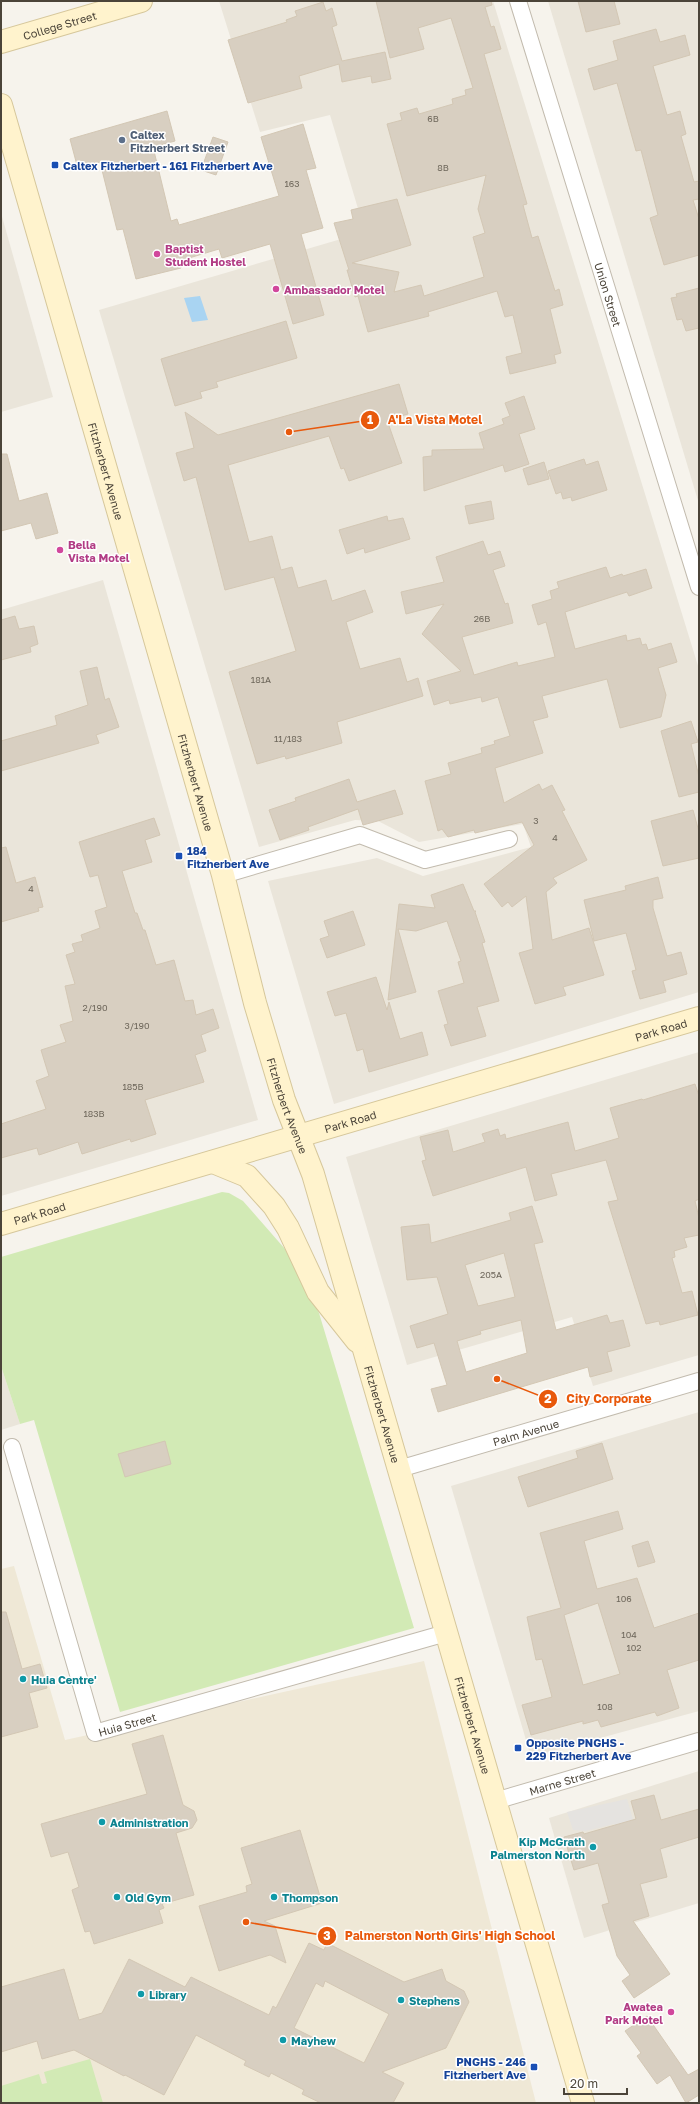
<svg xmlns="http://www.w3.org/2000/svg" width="700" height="2104" viewBox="0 0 700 2104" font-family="'Golos Text',sans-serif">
  <rect width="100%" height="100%" fill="#f6f3ec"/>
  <!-- residential -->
  <g fill="#eae5da">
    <path d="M219 1H493L699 669V992L334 1104 268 881 377 858 423 876 531 847 523 824 419 842 378 821 355 820 259 847 99 310 365 232 330 115 260 132Z"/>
    <path d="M548 1H699V504Z"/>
    <path d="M1 213 53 397 1 412Z"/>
    <path d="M103 580 258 1120 1 1196V610Z"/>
    <path d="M699 1052V1355L593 1386 572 1317 407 1365 346 1157Z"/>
    <path d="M1 1366 20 1424 1 1430Z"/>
    <path d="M699 1412V1711L531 1757 451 1486Z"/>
    <path d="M699 1771V1903L584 1938 549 1818Z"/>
  </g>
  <!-- education -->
  <path fill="#efe8d6" d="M14 1566 65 1740 424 1661 536 2103H1V1569Z"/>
  <!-- green -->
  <g fill="#d2eab5">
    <path d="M222 1192 229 1193 243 1201 285 1249 319 1313 414 1628 120 1712 34 1420 20 1424 1 1366V1257Z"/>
    <path d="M90 2059 103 2103H1V2086L39 2074 42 2084 47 2083 44 2072Z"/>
  </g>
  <!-- parking -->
  <path fill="#e5e3e0" d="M627 1799 638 1836 620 1841 614 1824 586 1831 573 1830 567 1812Z"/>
  <!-- water -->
  <path fill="#a9d4f2" d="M200 296 208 320 192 322 184 298Z"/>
  <!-- building -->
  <g fill="#d8cfc1" stroke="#d3c7b4" fill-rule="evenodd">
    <path d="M376 1H491L492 5 485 7 491 27 494 26 501 49 484 54 527 204 523 205 532 238 538 236 555 291 559 289 563 305 550 309 561 353 554 355 556 363 510 374 506 357 522 353 513 315 505 317 497 291 428 312 429 316 368 332 358 296 355 297 347 270H349L334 223 353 219 351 210 397 199 411 245 352 263 399 272 394 292 421 285 424 296 484 277 473 237 485 233 478 209 486 175 407 196 387 124 402 120 400 113 417 108 419 114 453 104 452 99 466 95 465 90 473 88 451 18 418 28 424 49 390 58Z"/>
    <path d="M578 1H614L620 24 586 32Z"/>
    <path d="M323 2 326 11 332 8 337 25 332 27 342 61 385 52 391 79 372 83 371 76 342 82 339 64 299 76 302 88 248 103 228 40 287 22 286 20 297 16 295 11Z"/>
    <path d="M656 29 660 42 685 35 690 55 653 66 667 115 680 111 686 134 681 136 694 182 699 181V199L693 200 699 219V255L664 265 650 218 658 215 641 150 636 151 617 83 594 90 588 69 618 60 613 41Z"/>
    <path d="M167 111 175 141 153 147 171 221 177 219 179 225 279 196 261 137 303 124 316 168 306 170 323 228 301 234 324 315 293 324 270 244 222 258 219 249 179 261 181 268 136 279 123 229 117 230 100 162 78 169 70 139Z"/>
    <path d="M213 137 228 142 216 175 201 170Z"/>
    <path d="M699 288V328L686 331 682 319 677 320 671 298 677 297 676 294Z"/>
    <path d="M286 321 297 358 216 382 218 387 200 392 202 398 175 406 161 359Z"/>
    <path d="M399 384 408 414 387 420 402 463 349 481 344 468 341 469 329 436 228 465 249 542 272 536 281 570 292 567 298 588 326 580 332 601 365 590 373 612 346 622 360 669 400 658 407 682 418 678 423 696 337 722 342 743 286 759 285 756 257 764 229 672 296 651 274 577 225 590 196 477 184 481 176 453 194 448 185 412 218 435Z"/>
    <path d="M524 396 535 429 519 434 529 464 505 472 503 465 424 491 423 457 432 456V450L484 449 479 433 504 424 502 419 510 416 505 403Z"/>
    <path d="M1 454H7L19 501 47 493 58 533 36 539 31 523 1 531Z"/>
    <path d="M584 459 586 465 598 461 607 490 572 501 571 497 563 499 561 492 556 494 548 471Z"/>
    <path d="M544 462 549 479 528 485 523 469Z"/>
    <path d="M491 501 494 519 469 524 465 506Z"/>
    <path d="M387 516 388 521 403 518 410 539 365 553 364 548 347 554 339 530Z"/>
    <path d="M483 541 488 555 500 551 505 566 493 570 505 604 508 603 513 623 462 637 474 675 517 662 518 666 555 657 546 622 538 625 532 605 552 599 550 591 559 588 557 582 606 567 610 578 622 574 623 576 646 569 652 588 629 596 627 592 565 612 575 649 626 635 627 641 640 638 642 645 646 644 648 650 671 643 677 662 658 668 666 695 661 717 620 728 607 679 542 696 548 717 533 721 543 753 495 768 504 803 539 784 542 790 552 785 565 810 562 811 587 860 553 878 557 883 546 892 552 940 589 928 604 975 563 987 566 995 535 1004 519 953 533 949 526 896 512 907 508 902 502 907 484 884 534 845 522 822 475 833 474 830 448 837 442 829 438 831 425 781 451 774 448 763 482 753 481 748 495 744 494 741 510 736 498 697 482 702 481 697 450 704 449 700 434 705 427 681 461 671 422 634 444 604 406 614 401 592 444 582 436 557Z"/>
    <path d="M15 616 19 629 34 626 38 644 30 647 31 652 1 660V620Z"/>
    <path d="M97 667 105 700 109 698 119 727 96 735 99 743 1 771V741L57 725 55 716 88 705 80 671Z"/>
    <path d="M691 721 698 742 691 744 699 777V792L679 797 661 731Z"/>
    <path d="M349 779 357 802 395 790 403 814 363 825 358 809 308 827 309 830 280 840 269 810 296 801 295 798Z"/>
    <path d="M693 810 699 832V858L663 866 651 821Z"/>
    <path d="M154 818 160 835 145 840 152 862 122 871 135 913H137L143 930H145L156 965 174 960 185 1001 193 1000 196 1015 213 1009 219 1028 201 1035 206 1051 195 1055 204 1082 145 1100 156 1134 131 1142 130 1139 82 1154 78 1142 39 1155 37 1148 1 1158V1124L46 1109 36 1081 49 1076 41 1050 66 1042 60 1025 73 1021 65 986 75 984 66 955 75 952 72 944 83 941 81 935 100 928 95 911 107 907 98 875 90 877 79 842Z"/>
    <path d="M6 847 16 883 35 877 43 907 38 908 39 911 1 922V848Z"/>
    <path d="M658 877 663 898 653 900V908L667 956 681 952 687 974 663 981 666 992 640 999 632 971 636 970 626 933 594 941 584 900 626 890 625 886Z"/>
    <path d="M463 884 474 911H476L475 912 485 942 482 943 499 1001 477 1007 486 1036 451 1046 444 1025 448 1024 438 991 464 983 458 962 461 961 447 921 416 931 398 929 416 992 388 1000 399 904 435 908 431 895Z"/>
    <path d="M353 911 365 945 327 958 320 939 329 936 324 921Z"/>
    <path d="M376 977 387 1010 389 1002 400 1039 422 1032 428 1055 369 1072 363 1049 357 1051 346 1013 335 1016 327 992Z"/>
    <path d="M695 1084 699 1096V1199L695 1201 699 1218V1235L684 1238 687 1247 674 1251 675 1257 672 1258 682 1293 692 1291 698 1315 660 1325 659 1321 646 1324 608 1202 618 1200 606 1160 551 1174 557 1195 535 1201 526 1167 433 1196 422 1161 426 1160 420 1137 448 1130 453 1152 485 1142 482 1134 498 1129 500 1136 505 1134 506 1139 568 1122 575 1151 619 1138 610 1108 642 1099 643 1100Z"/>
    <path d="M532 1206 543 1242 534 1244 556 1330 607 1315 610 1323 623 1320 630 1346 607 1352 612 1371 590 1377 588 1367 438 1412 431 1389 447 1385 434 1343 417 1348 410 1326 448 1314 437 1277 407 1280 401 1227 429 1224 431 1243 511 1220 509 1213ZM504 1253 515 1297 478 1306 465 1265ZM521 1320 527 1353 466 1372 457 1341 481 1334 480 1331Z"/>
    <path d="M165 1441 171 1464 125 1477 118 1454Z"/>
    <path d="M602 1443 613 1479 528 1507 518 1477 578 1458 576 1451Z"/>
    <path d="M618 1511 623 1529 584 1541 597 1589 637 1578 654 1628 699 1613V1660L667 1670 679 1708 657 1716 655 1712 601 1727 598 1720 583 1724V1721L531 1735 522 1705 552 1697 542 1659 536 1660 527 1617 561 1608 540 1533ZM598 1603 620 1674 583 1685 564 1615Z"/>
    <path d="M648 1541 655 1562 638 1567 632 1546Z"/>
    <path d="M1 1612H6L22 1669 40 1664 47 1688 29 1693 38 1727 1 1737Z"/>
    <path d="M163 1735 183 1805 194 1811 197 1820 192 1828 176 1833 194 1895 162 1904 164 1908 159 1910 163 1923 94 1944 90 1931 85 1932 72 1890 79 1887 68 1852 51 1857 41 1824 147 1794 132 1744Z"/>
    <path d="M654 1795 661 1820 699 1809V1837L660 1849 667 1877 640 1884 649 1916 633 1921 670 1974 634 1998 622 1981 630 1975 617 1956 602 1905 609 1903 598 1863 574 1870 564 1837 583 1832 584 1834 636 1819 631 1801Z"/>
    <path d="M300 1830 322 1903 264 1921 275 1926 286 1963 270 1955 219 1971 199 1906 247 1892 246 1886 252 1884 241 1848Z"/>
    <path d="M309 1943 324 1950 327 1943 404 1982 442 1969 446 1981 464 1991 469 2002 446 2048 382 2072 404 2083 393 2103H321L302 2094 304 2090 271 2073 269 2077 244 2065 246 2061 196 2035 164 2095 125 2075 124 2076 74 2050 42 2059 37 2041 1 2052V1987L64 1969 79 2020 102 2013 129 1959 185 1987 191 1977 269 2015 273 2006 276 2008ZM325 1981 389 2014 364 2063 294 2028 316 1983 323 1987Z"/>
    <path d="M647 2016 688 2075 699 2069V2095L686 2103 670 2075 657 2084 637 2056 641 2053 625 2031Z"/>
  </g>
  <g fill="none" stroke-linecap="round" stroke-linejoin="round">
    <defs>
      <g id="street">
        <path id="s1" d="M518 1 699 587"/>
        <path d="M223 875 360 835 425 860 509 839"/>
        <path id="s2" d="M12 1447 95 1733 446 1633"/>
        <path id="s3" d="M399 1469 699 1381"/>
        <path id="s4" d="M495 1801 699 1741"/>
      </g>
      <g id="secondary">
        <path id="s5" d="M1 42 141 1"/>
        <path id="s6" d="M1 105 223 875 255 1003 284 1100 313 1174 583 2103"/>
        <path d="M213 1162 247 1176 274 1206 288 1228 318 1292 357 1341"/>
        <path id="s7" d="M1 1224 699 1018"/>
      </g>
    </defs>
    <!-- street casing -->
    <use href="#street" stroke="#c2bbae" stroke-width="18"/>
    <!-- secondary casing -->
    <use href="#secondary" stroke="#d6c79b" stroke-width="24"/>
    <!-- street -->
    <use href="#street" stroke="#fff" stroke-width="16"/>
    <!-- secondary -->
    <use href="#secondary" stroke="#fff3cd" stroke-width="22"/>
  </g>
  <!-- markers -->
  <circle fill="#5c6f8a" stroke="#fff" stroke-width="1.5" cx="122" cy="140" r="4"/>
  <g fill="#1a4fb4" stroke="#fff" stroke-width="1.5">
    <rect x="51" y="161" width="8" height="8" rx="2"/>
    <rect x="175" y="852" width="8" height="8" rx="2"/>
    <rect x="514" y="1744" width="8" height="8" rx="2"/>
    <rect x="530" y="2063" width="8" height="8" rx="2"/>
  </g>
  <g fill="#d1479c" stroke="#fff" stroke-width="1.5">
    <circle cx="157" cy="254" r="4"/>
    <circle cx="276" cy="289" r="4"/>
    <circle cx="60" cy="550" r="4"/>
    <circle cx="671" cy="2012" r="4"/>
  </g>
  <g fill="#0f9aa8" stroke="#fff" stroke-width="1.5">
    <circle cx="23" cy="1679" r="4"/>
    <circle cx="102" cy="1822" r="4"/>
    <circle cx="593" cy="1847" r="4"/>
    <circle cx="117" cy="1897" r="4"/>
    <circle cx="274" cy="1897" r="4"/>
    <circle cx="141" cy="1994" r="4"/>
    <circle cx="401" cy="2000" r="4"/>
    <circle cx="283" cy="2040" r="4"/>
  </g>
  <g text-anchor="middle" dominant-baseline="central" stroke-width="3" stroke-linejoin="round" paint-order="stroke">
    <!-- number labels -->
    <g font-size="9" fill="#6e675b">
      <text x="433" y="118">6B</text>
      <text x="443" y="167">8B</text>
      <text x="292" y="183">163</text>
      <text x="482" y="618">26B</text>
      <text x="261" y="679">181A</text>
      <text x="288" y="738">11/183</text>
      <text x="536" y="820">3</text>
      <text x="555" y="837">4</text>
      <text x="31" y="888">4</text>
      <text x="95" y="1007">2/190</text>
      <text x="137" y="1025">3/190</text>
      <text x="133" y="1086">185B</text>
      <text x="94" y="1113">183B</text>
      <text x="491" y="1274">205A</text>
      <text x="624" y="1598">106</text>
      <text x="629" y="1634">104</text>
      <text x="634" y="1647">102</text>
      <text x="605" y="1706">108</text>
    </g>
    <!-- street labels -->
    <g font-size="11" fill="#4b4439" stroke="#fff">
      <text stroke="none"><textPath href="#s5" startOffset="61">College Street</textPath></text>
      <text stroke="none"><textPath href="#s1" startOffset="307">Union Street</textPath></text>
      <text stroke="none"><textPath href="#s6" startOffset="381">Fitzherbert Avenue</textPath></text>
      <text stroke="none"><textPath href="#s6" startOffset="705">Fitzherbert Avenue</textPath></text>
      <text stroke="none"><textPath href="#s7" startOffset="688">Park Road</textPath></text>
      <text stroke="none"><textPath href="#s6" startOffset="1041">Fitzherbert Avenue</textPath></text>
      <text stroke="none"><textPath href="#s7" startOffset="364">Park Road</textPath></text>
      <text stroke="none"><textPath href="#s7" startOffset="40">Park Road</textPath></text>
      <text stroke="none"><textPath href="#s6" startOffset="1364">Fitzherbert Avenue</textPath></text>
      <text stroke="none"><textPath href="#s3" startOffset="132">Palm Avenue</textPath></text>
      <text stroke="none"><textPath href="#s2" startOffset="331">Huia Street</textPath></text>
      <text stroke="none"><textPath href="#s6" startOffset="1688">Fitzherbert Avenue</textPath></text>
      <text stroke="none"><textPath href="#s4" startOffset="70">Marne Street</textPath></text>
    </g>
    <!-- service labels -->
    <g font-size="11" font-weight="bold" fill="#4e5e75" stroke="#fff" text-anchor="start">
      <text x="130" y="134">Caltex<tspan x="130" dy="13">Fitzherbert Street</tspan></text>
    </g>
    <!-- transit labels -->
    <g font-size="11" font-weight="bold" fill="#164399" stroke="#fff" text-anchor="start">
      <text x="63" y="165">Caltex Fitzherbert - 161 Fitzherbert Ave</text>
      <text x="187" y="850">184<tspan x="187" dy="13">Fitzherbert Ave</tspan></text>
      <text x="526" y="1742">Opposite PNGHS -<tspan x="526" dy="13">229 Fitzherbert Ave</tspan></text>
      <text x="526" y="2061" text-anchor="end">PNGHS - 246<tspan x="526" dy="13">Fitzherbert Ave</tspan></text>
    </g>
    <!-- hotel labels -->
    <g font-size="11" font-weight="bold" fill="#b23c85" stroke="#fff" text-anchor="start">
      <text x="165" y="248">Baptist<tspan x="165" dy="13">Student Hostel</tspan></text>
      <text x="284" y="289">Ambassador Motel</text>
      <text x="68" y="544">Bella<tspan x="68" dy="13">Vista Motel</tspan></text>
      <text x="663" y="2006" text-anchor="end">Awatea<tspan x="663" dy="13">Park Motel</tspan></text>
    </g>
    <!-- culture labels -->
    <g font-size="11" font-weight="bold" fill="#0d838f" stroke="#fff" text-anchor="start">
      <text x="31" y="1679">Huia Centre'</text>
      <text x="110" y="1822">Administration</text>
      <text x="585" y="1841" text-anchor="end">Kip McGrath<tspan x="585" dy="13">Palmerston North</tspan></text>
      <text x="125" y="1897">Old Gym</text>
      <text x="282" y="1897">Thompson</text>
      <text x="149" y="1994">Library</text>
      <text x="409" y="2000">Stephens</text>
      <text x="291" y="2040">Mayhew</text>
    </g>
  </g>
  <!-- callouts -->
  <path fill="none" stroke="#e8590c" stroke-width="1.5" d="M289 432L370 420M497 1379L548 1399M246 1922L327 1936"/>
  <g fill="#e8590c" stroke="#fff" stroke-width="1.5">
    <circle cx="289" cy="432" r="4"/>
    <circle cx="497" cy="1379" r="4"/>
    <circle cx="246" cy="1922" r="4"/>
    <circle cx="370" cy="420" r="10"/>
    <circle cx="548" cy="1399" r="10"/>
    <circle cx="327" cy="1936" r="10"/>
  </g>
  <g font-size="12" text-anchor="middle" font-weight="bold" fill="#fff">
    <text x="370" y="424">1</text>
    <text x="548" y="1403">2</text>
    <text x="327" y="1940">3</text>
  </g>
  <g font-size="12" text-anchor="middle" font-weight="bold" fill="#e8590c" stroke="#fff" stroke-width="3" stroke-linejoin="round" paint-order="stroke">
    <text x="435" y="424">A'La Vista Motel</text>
    <text x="609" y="1403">City Corporate</text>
    <text x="450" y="1940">Palmerston North Girls' High School</text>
  </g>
  <!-- border -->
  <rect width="700" height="2104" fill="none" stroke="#4b4439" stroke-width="4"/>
  <!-- scale -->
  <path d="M564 2088v6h63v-6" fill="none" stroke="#4b4439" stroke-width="2"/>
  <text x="570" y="2088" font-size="12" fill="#4b4439" stroke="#ffffff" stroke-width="3" paint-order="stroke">20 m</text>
</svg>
